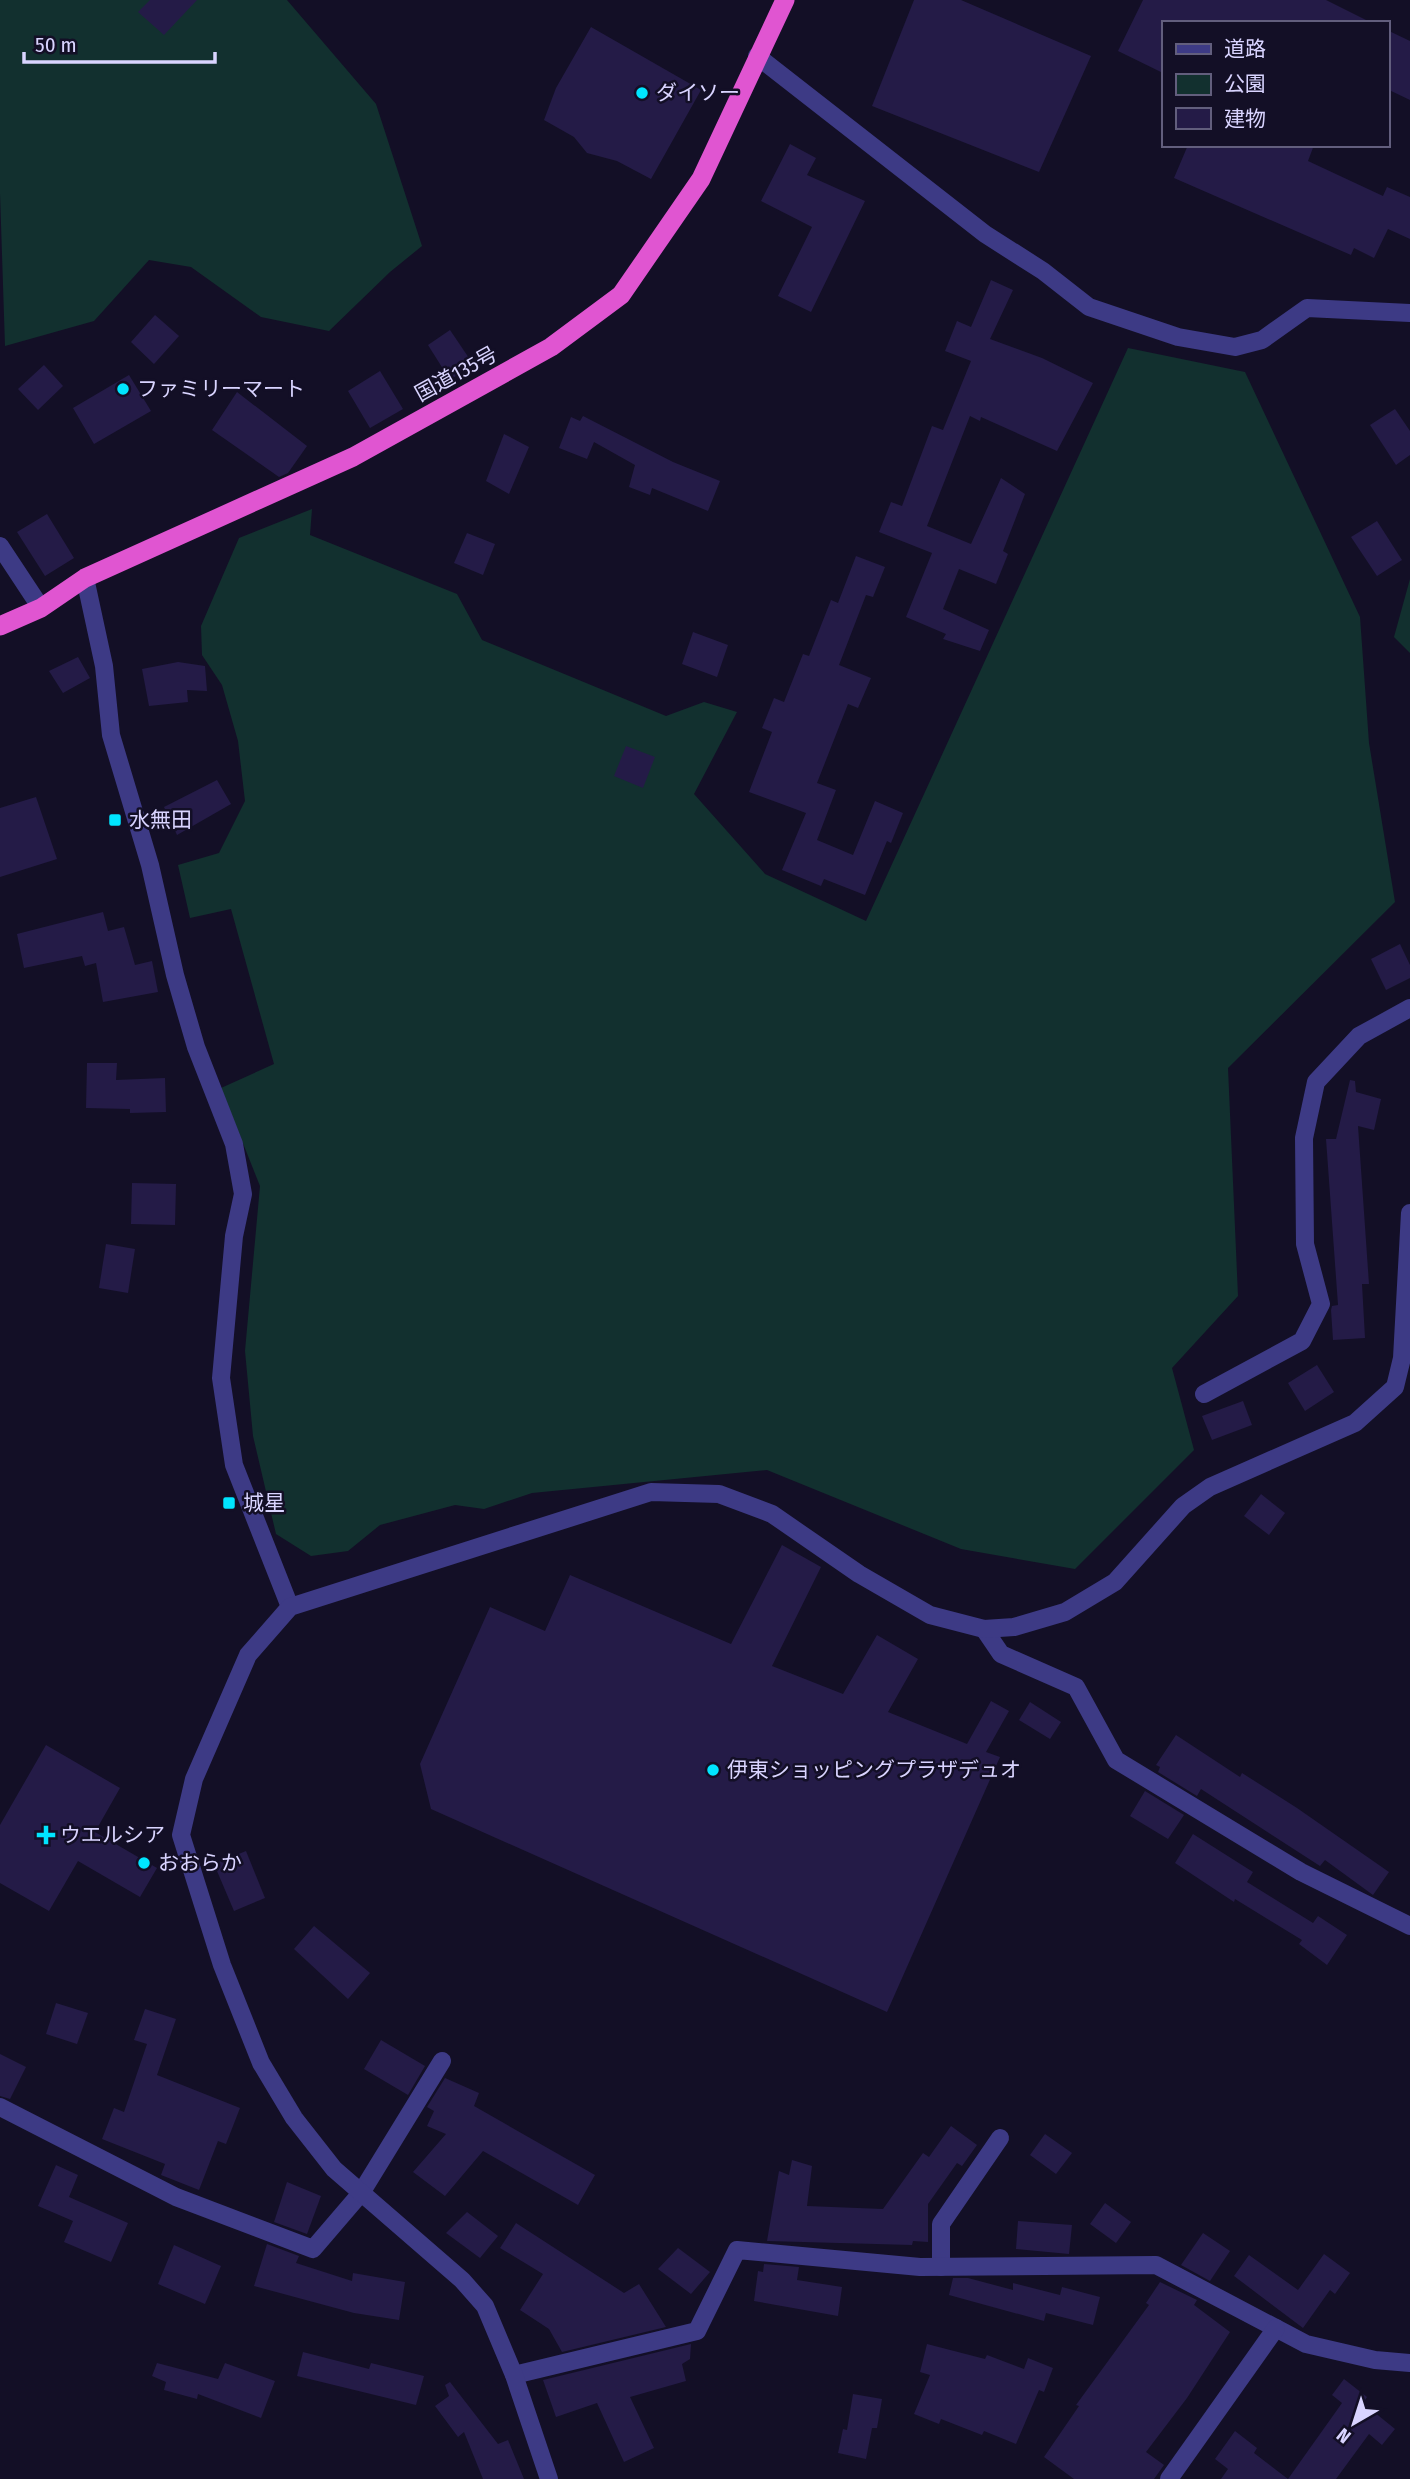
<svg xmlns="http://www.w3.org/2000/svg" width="1410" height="2479" viewBox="0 0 1410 2479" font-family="'Fira Sans Condensed','Noto Sans JP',sans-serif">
  <rect width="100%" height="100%" fill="#130f26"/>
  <!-- green -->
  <g fill="#12302f">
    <path d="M0 0H287L376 104 422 246 390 272 329 331 261 317 191 267 149 260 94 321 5 346 0 193Z"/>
    <path d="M1128 348 1245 372 1360 617 1369 743 1395 902 1228 1068 1238 1296 1172 1368 1194 1450 1075 1569 961 1549 767 1470 532 1493 484 1509 455 1505 380 1525 348 1551 311 1556 276 1534 253 1436 245 1351 260 1186 221 1088 274 1064 231 909 190 918 178 865 219 853 245 801 238 741 222 685 202 655 201 626 239 538 312 509 310 535 457 594 482 640 666 716 704 702 737 712 694 794 765 874 866 921Z"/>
    <path d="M1410 579V653L1394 637Z"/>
  </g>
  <!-- building -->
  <g fill="#241b47">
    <path d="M150 0H197L164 35 138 12Z"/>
    <path d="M914 0H961L1091 56 1039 172 872 106Z"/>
    <path d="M1143 0H1326L1372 23H1163V73L1118 51Z"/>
    <path d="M591 27 701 90 651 179 617 161 587 153 574 137 544 120 556 88Z"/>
    <path d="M1387 30 1410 41V100L1387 89Z"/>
    <path d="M790 144 816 158 807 175 865 201 811 312 778 296 812 227 761 201Z"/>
    <path d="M1188 145H1314L1308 161 1383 196 1387 187 1410 197V239L1388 229 1374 258 1354 248 1351 255 1174 178Z"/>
    <path d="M991 280 1013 290 990 339 1042 358 1093 383 1057 451 981 417 980 421 970 416 927 526 971 544 1001 478 1025 494 1003 551 1008 554 996 584 959 569 943 609 989 630 980 651 943 639 946 634 906 617 932 553 879 532 891 502 902 506 932 426 943 430 971 361 945 351 957 321 971 327Z"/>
    <path d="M155 315 179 336 154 364 131 342Z"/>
    <path d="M450 330 473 364 450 380 428 345Z"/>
    <path d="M44 365 63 386 38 410 18 389Z"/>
    <path d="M380 371 403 409 370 428 348 391Z"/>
    <path d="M129 375 151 411 94 444 73 408Z"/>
    <path d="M237 392 307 446 288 473 279 477 212 430Z"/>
    <path d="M1395 409 1410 431V455L1396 465 1370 425Z"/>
    <path d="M583 416 673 462 720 481 708 511 652 488 650 495 629 487 635 465 594 442 587 459 559 448 571 417 580 421Z"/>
    <path d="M504 434 529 447 509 494 486 481Z"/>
    <path d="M47 514 74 558 45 576 17 532Z"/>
    <path d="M1377 521 1402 560 1377 576 1351 537Z"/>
    <path d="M467 533 495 544 483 575 454 563Z"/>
    <path d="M856 556 885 567 873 597 866 595 839 665 871 678 858 708 848 704 817 783 836 790 817 840 853 855 875 801 903 813 891 843 887 841 865 895 824 879 821 886 782 870 806 813 749 792 772 732 762 728 774 698 784 702 803 654 809 656 831 600 838 603Z"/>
    <path d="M693 632 728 645 717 677 682 664Z"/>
    <path d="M78 657 90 678 63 693 49 671Z"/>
    <path d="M178 662 205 666 207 691 187 690 188 702 149 706 142 669Z"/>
    <path d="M626 746 655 757 643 788 614 776Z"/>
    <path d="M217 780 231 804 177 835 164 807Z"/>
    <path d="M36 797 57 859 0 877V808Z"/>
    <path d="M103 912 108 931 124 927 135 965 152 961 158 992 103 1002 96 963 85 966 82 956 24 968 17 934Z"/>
    <path d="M1400 944 1410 965V978L1386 990 1371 959Z"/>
    <path d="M87 1063H117L116 1080 165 1078 166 1112 130 1113V1109L86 1108Z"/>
    <path d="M1350 1080 1355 1081 1356 1092 1381 1099 1374 1130 1358 1126 1369 1284H1362L1365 1338 1333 1340 1331 1310 1332 1306 1338 1305 1326 1139H1336Z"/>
    <path d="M132 1183 176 1184 175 1225 131 1224Z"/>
    <path d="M106 1244 135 1249 128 1293 99 1288Z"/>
    <path d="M1317 1365 1334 1392 1305 1411 1288 1383Z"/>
    <path d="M1243 1401 1252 1425 1212 1440 1202 1416Z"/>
    <path d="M1261 1494 1285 1513 1269 1535 1244 1516Z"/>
    <path d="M782 1545 821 1567 772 1666 843 1694 877 1635 918 1659 888 1712 967 1744 991 1701 1009 1711 986 1752 1000 1757 887 2012 431 1809 420 1764 490 1607 545 1631 570 1575 731 1644Z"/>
    <path d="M1030 1702 1061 1722 1050 1739 1019 1720Z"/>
    <path d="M1176 1735 1240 1777 1242 1773 1297 1808 1389 1872 1373 1895 1325 1860 1320 1866 1201 1789 1197 1796 1158 1772 1160 1767 1156 1765Z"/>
    <path d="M46 1745 120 1788 95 1832 157 1868 140 1897 78 1861 49 1911 0 1883V1825Z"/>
    <path d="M1145 1791 1184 1815 1168 1839 1130 1816Z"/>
    <path d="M1193 1834 1253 1872 1247 1882 1313 1923 1318 1916 1347 1935 1327 1965 1299 1944 1302 1940 1235 1899 1234 1902 1175 1863Z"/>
    <path d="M246 1851 265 1898 234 1911 214 1864Z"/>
    <path d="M314 1926 370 1973 348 1999 294 1949Z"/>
    <path d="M56 2003 88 2013 77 2044 46 2034Z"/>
    <path d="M145 2009 176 2019 157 2075 240 2108 226 2144 218 2141 199 2190 161 2175 165 2164 102 2139 114 2108 124 2112 147 2044 134 2040Z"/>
    <path d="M381 2040 425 2066 408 2095 364 2069Z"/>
    <path d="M0 2054 26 2067 10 2099 0 2096Z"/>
    <path d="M445 2078 479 2093 474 2106 595 2175 578 2205 483 2151 445 2196 413 2172 446 2134 427 2126 434 2111 427 2107Z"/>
    <path d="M951 2126 977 2145 962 2166 957 2163 928 2204V2242L913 2241 912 2245 767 2241 779 2171 789 2175 792 2160 812 2166 807 2206 883 2209 923 2153 929 2157Z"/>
    <path d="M1045 2134 1072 2153 1056 2174 1030 2155Z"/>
    <path d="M56 2165 78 2175 69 2197 128 2223 111 2262 64 2242 73 2221 38 2206Z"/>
    <path d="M287 2182 321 2196 307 2234 274 2222Z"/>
    <path d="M1105 2203 1131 2222 1116 2243 1090 2224Z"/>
    <path d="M467 2212 498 2236 480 2258 446 2233Z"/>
    <path d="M1018 2221 1072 2225 1069 2254 1016 2249Z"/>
    <path d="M516 2223 624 2293 639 2284 666 2327 562 2352 549 2329 520 2310 543 2274 500 2248Z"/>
    <path d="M1203 2233 1230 2251 1210 2281 1181 2265Z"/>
    <path d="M267 2244 299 2256 296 2263 352 2281 353 2273 405 2282 399 2320 354 2313 254 2286Z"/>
    <path d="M174 2245 221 2266 205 2304 158 2284Z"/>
    <path d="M678 2248 710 2272 691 2294 658 2269Z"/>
    <path d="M1324 2254 1350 2273 1335 2294 1330 2290 1303 2328 1234 2276 1249 2255 1298 2290Z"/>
    <path d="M764 2264 799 2267 797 2280 842 2287 838 2316 754 2301 758 2271 763 2272Z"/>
    <path d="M953 2278H968L1013 2290V2283L1060 2295 1062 2287 1100 2297 1093 2325 1046 2313 1044 2321 949 2295Z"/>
    <path d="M1160 2282 1197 2300 1194 2305 1230 2332 1187 2398 1146 2452 1164 2465 1154 2479H1074L1044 2457 1079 2406 1076 2405 1149 2305 1146 2303Z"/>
    <path d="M691 2344 690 2359 682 2364 686 2381 630 2397 654 2448 624 2462 597 2403 556 2417 543 2380Z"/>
    <path d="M927 2344 985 2359 987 2355 1024 2369 1028 2358 1053 2368 1044 2392 1039 2390 1016 2444 984 2431 982 2435 941 2419 939 2424 914 2414 930 2375 920 2372Z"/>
    <path d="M303 2352 369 2369 371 2363 424 2376 416 2405 297 2376Z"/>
    <path d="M157 2363 218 2379 225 2363 275 2381 261 2418 198 2394 197 2399 164 2390 166 2382 152 2376Z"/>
    <path d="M1344 2379 1367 2397 1363 2403 1395 2429 1382 2445 1369 2434 1336 2479H1221L1228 2469 1215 2459 1235 2431 1257 2448 1254 2453 1288 2479 1342 2403 1332 2395Z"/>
    <path d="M450 2382 498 2444 508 2440 524 2479H483L464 2432 458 2437 435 2406 449 2396 445 2385Z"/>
    <path d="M853 2394 882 2399 877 2428H872L866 2459 838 2453 843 2429 847 2430Z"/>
  </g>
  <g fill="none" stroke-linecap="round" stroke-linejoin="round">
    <!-- minor -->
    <g stroke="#3d3a85" stroke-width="18">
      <path d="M757 56 985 234 1043 271 1089 307 1178 337 1235 347 1262 340 1307 308 1410 313"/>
      <path d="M0 546 41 608"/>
      <path d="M1204 1394 1302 1341 1321 1304 1305 1244 1304 1138 1316 1082 1359 1036 1410 1008"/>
      <path d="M984 1629 1001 1654 1076 1687 1116 1760 1301 1872 1410 1926"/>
      <path d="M0 2107 176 2197 313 2249 361 2193 442 2061"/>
      <path d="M941 2267V2224L1000 2138"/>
      <path d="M514 2375 697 2331 737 2250 920 2267 1156 2265 1306 2344 1375 2360 1410 2363"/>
      <path d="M1169 2479 1276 2328"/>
    </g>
    <!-- tertiary -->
    <g stroke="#3d3a85" stroke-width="18">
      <path d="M85 578 104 666 111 735 150 865 175 975 196 1047 234 1144 243 1194 234 1236 221 1378 234 1465 290 1607"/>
      <path d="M549 2479 514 2375 485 2306 462 2280 334 2169 294 2118 261 2063 222 1965 181 1835 194 1779 248 1655 290 1607 651 1492 719 1494 772 1514 859 1574 930 1615 984 1629 1014 1627 1065 1612 1115 1582 1183 1506 1210 1487 1355 1423 1395 1387 1402 1358 1410 1213"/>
    </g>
    <!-- trunk -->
    <path stroke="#e055d1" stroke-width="19" d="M0 626 41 608 85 578 353 457 551 347 621 295 701 179 785 0"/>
  </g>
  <!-- markers -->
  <g fill="#00e5ff" stroke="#130f26" stroke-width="2.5">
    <circle cx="642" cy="93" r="7"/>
    <circle cx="123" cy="389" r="7"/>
    <rect x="108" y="813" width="14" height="14" rx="3.5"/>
    <rect x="222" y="1496" width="14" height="14" rx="3.5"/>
    <circle cx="713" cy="1770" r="7"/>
    <path d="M42.5 1824.5h7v7h7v7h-7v7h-7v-7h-7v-7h7z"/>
    <circle cx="144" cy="1863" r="7"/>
  </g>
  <g text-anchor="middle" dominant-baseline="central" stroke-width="5" stroke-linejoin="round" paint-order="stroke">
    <!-- poi labels -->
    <g font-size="21" fill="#d9d4ff" stroke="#130f26" text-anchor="start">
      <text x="656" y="93">ダイソー</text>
      <text x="137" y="389">ファミリーマート</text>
      <text x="129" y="820">水無田</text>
      <text x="243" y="1503">城星</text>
      <text x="727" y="1770">伊東ショッピングプラザデュオ</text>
      <text x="60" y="1835">ウエルシア</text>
      <text x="158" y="1863">おおらか</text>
    </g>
    <!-- street labels -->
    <g font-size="21" fill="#d9d4ff" stroke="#130f26">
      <text transform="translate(456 374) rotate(-29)">国道135号</text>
    </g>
  </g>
  <!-- legend -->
  <rect x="1162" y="21" width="228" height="126" fill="#130f26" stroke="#625e7d" stroke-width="2"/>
  <rect x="1176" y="44" width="35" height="10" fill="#3d3a85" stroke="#625e7d" stroke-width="2"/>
  <text x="1224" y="56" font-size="21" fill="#d9d4ff">道路</text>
  <rect x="1176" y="74" width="35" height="21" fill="#12302f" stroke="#625e7d" stroke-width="2"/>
  <text x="1224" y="91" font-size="21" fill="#d9d4ff">公園</text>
  <rect x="1176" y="108" width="35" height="21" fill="#241b47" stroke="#625e7d" stroke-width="2"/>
  <text x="1224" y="126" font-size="21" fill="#d9d4ff">建物</text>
  <!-- north arrow -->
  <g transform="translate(1354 2423) rotate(219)" stroke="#130f26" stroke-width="5" paint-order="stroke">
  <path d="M0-5L12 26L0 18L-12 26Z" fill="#d9d4ff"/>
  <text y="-10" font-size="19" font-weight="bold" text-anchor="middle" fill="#d9d4ff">N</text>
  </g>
  <!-- scale -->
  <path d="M24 52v10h191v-10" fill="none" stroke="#d9d4ff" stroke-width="3.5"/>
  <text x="35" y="52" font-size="21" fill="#d9d4ff" stroke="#130f26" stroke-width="5" paint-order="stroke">50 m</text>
</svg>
